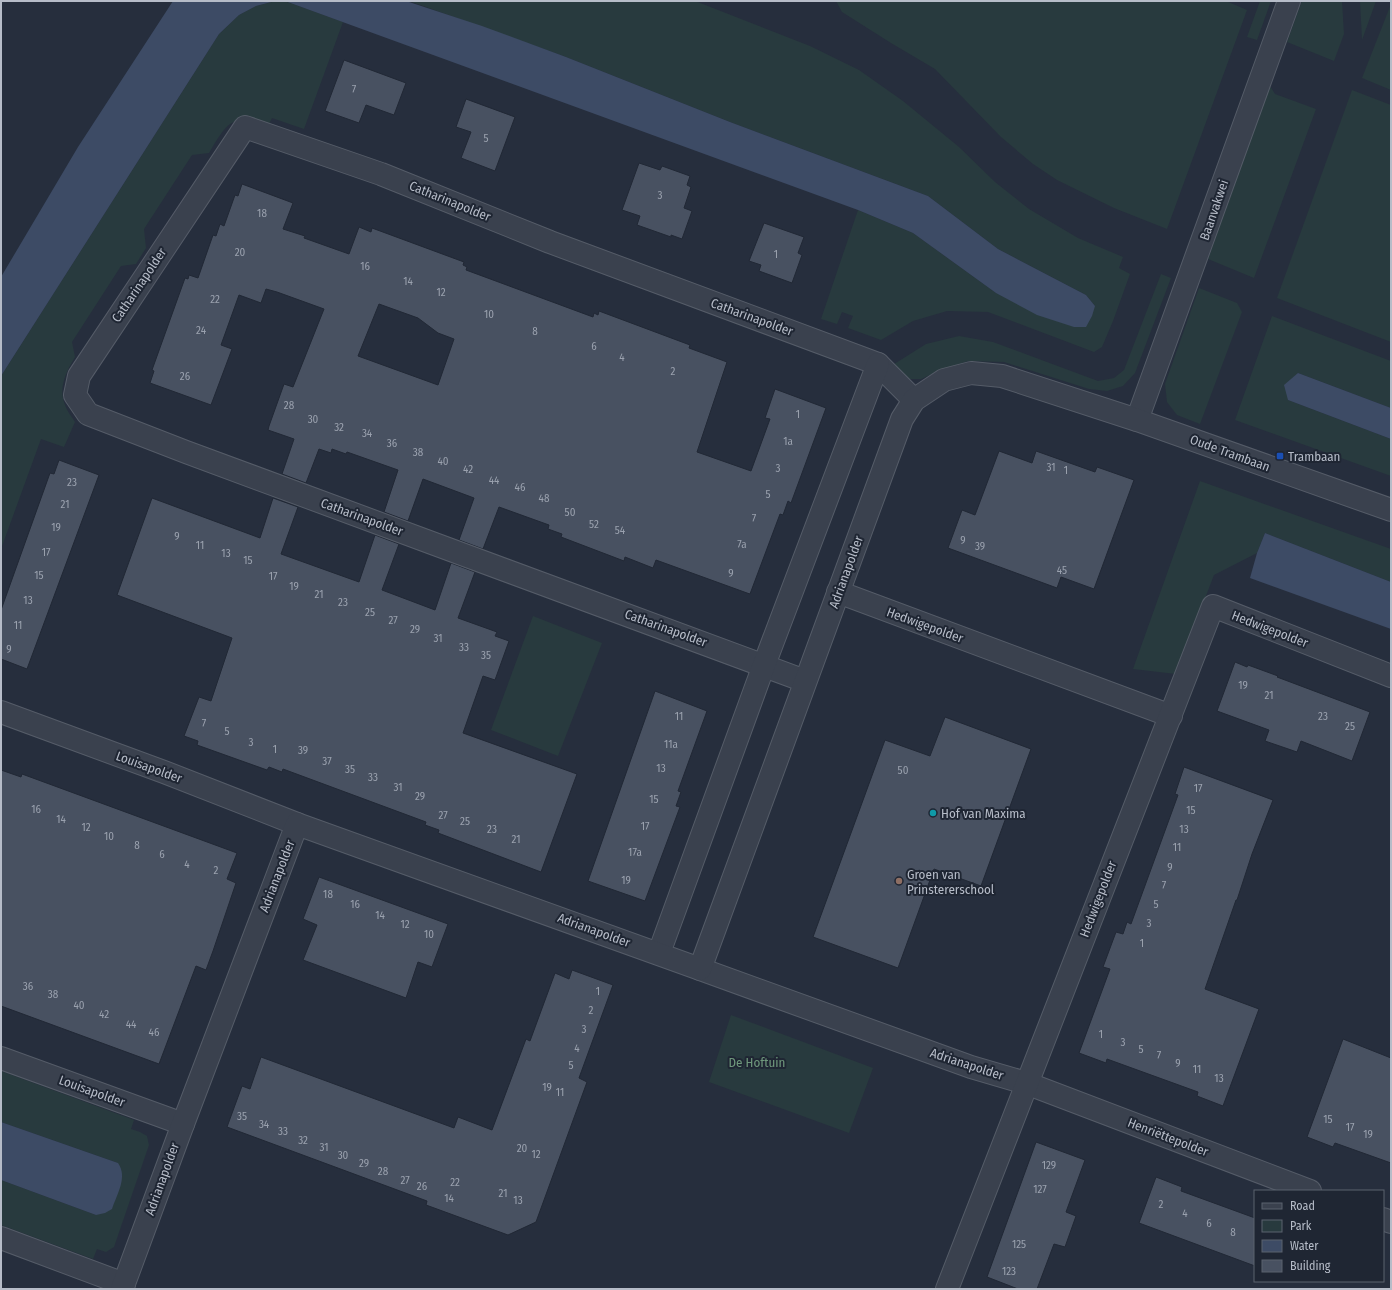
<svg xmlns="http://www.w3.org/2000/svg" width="1392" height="1290" viewBox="0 0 1392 1290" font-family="'Fira Sans Condensed',sans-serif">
  <rect width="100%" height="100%" fill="#262e3d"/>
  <!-- green -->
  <g fill="#283a3e">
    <path d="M275 1H285L343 22 304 129 272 118 268 126C232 112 227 123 209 153L192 155 144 229 146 248 136 264 121 266 72 342 75 357C66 372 58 388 65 405 67 411 72 417 75 422L64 447 41 439 1 549V376L219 34 239 15 256 6Z"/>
    <path d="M409 1H695L810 46 859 70 903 101 959 147 995 182 1029 209 1078 238 1123 257 1119 268 1130 274 1113 321 1102 347 1094 352 988 312 947 311 913 321 881 340 848 328 853 316 842 312 837 324 821 319 858 210 913 233 996 293 1095 306 1086 295 998 249 928 196 730 122 566 57Z"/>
    <path d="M836 1H1226L1247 10 1167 229 1114 208 1057 180 1033 164 1001 137 935 69 891 43 842 12Z"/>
    <path d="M1260 1H1271L1257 40 1247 37Z"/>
    <path d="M1302 1H1342L1344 34 1334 61 1287 42Z"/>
    <path d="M1360 1H1376L1362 40Z"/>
    <path d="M1391 4V90L1362 78Z"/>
    <path d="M1270 86 1275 94 1316 109 1254 278 1208 259Z"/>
    <path d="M1352 90 1391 105V342L1277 298Z"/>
    <path d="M1161 274 1171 278 1135 373 1123 386 1107 391 1089 389 1004 362 968 361 937 372 921 379H907L891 366 926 344 959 336 993 342 1098 381 1114 378 1124 370Z"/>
    <path d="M1199 288 1237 303 1242 312 1200 424 1177 415 1167 402 1165 384Z"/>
    <path d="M1272 316 1391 361V408L1298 373 1288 400 1391 439V476L1235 420Z"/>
    <path d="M1200 481 1391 549V582L1265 533 1257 553 1214 575 1176 674 1133 669Z"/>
    <path d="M533 616 602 643 558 756 491 730Z"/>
    <path d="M731 1015 873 1068 849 1133 709 1082Z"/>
    <path d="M1 1071 134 1120 131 1129 140 1132 147 1136 149 1145 114 1247 106 1252 97 1249 93 1259 1 1225V1180L96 1215 118 1163 1 1122Z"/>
  </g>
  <!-- water -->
  <g fill="#3d4b65">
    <path d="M173 1H275L256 6 239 15 219 34 1 376V277L78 147Z"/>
    <path d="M285 1H406L482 26 566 57 730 122 928 196 998 249 1086 295 1095 306 1092 316 1086 327H1074L1037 315 996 293 913 233 858 210Z"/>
    <path d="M1298 373 1391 408V439L1288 400 1284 385Z"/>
    <path d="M1265 533 1391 582V629L1250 578 1257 553Z"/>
    <path d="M1 1122 118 1163C128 1177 117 1194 112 1209L105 1213 96 1215 1 1180Z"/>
  </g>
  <!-- building -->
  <g fill="#485161" stroke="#212835" fill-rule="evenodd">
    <path d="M344 60 406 83 394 115 366 105 359 123 325 111Z"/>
    <path d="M466 99 515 117 495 171 461 158 471 132 456 127Z"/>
    <path d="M639 163 660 170 662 166 690 176 687 185 691 187 684 208 692 211 682 239 671 235V237L637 225 640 216 622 210Z"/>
    <path d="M242 184 293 203 283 229 305 236 304 238 349 254 359 227 371 232 372 228 464 262 463 265 467 267 466 270 593 317 594 313 598 315 599 311 690 345 689 348 727 362 697 452 751 471 770 419 765 418 775 389 826 408 791 503 788 501 783 515 780 514 750 594 747 593 656 560 653 568 625 557 624 561 561 537 562 534 548 529 549 525 499 507 483 549 459 540 474 498 423 479 408 521 384 512 398 470 347 452 346 454 332 449 331 453 319 449 306 483 282 474 294 439 268 430 269 426 284 384 293 387 324 309 277 292 266 289 261 303 239 295 221 345 232 349 211 405 150 383 154 371 152 370 185 278 188 279 189 275 198 278 213 235 216 236 220 224 224 226 235 195 238 196ZM379 304 418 318 438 333 454 339 438 385 358 356Z"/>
    <path d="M764 223 804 237 798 253 802 255 792 283 759 271 761 265 749 261Z"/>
    <path d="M999 451 1032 463 1036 451 1095 472 1097 467 1134 480 1094 589 1061 577 1057 588 948 548 962 510 975 515Z"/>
    <path d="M59 460 99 475 27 669 1 659V610L50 473 54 474Z"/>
    <path d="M152 498 260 538 273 498 298 507 281 554 359 582 375 535 399 544 382 590 435 610 451 563 475 572 458 618 497 632 495 636 509 641 495 680 483 676 463 733 577 774 541 872 438 833 439 830 425 825 426 822 283 769 282 772 269 767 267 770 197 745 198 741 184 736 199 697 211 701 232 638 117 595Z"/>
    <path d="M1235 662 1247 667 1248 665 1278 676 1277 677 1370 712 1352 761 1301 741 1297 752 1265 741 1269 730 1217 711Z"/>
    <path d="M655 691 707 711 678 791 681 792 676 806 680 807 645 901 588 881Z"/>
    <path d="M945 717 1031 749 981 886 934 869 898 968 813 937 885 740 930 756Z"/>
    <path d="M1184 767 1273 800 1252 854 1237 900H1236L1205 989 1259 1009 1223 1106 1197 1096 1198 1092 1107 1059 1106 1063 1079 1053 1110 969 1103 967 1116 932 1123 934 1127 922 1131 924 1178 795 1175 794Z"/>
    <path d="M1 770 21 777 22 774 237 853 227 879 236 883 213 951 206 970 196 966 159 1064 1 1006Z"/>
    <path d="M319 877 448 924 432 967 418 962 406 998 303 960 317 925 303 919Z"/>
    <path d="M572 970 613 985 579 1078 587 1082 536 1222 508 1235 426 1205 427 1201 227 1127 242 1086 250 1089 261 1057 454 1128 458 1117 492 1130 526 1039 530 1041 555 973 569 979Z"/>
    <path d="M1343 1039 1391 1058V1163L1335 1143 1333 1147 1307 1137Z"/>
    <path d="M1036 1142 1085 1160 1066 1212 1076 1216 1065 1247 1054 1244 1037 1289H1018L987 1277Z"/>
    <path d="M1156 1177 1182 1187 1181 1191 1255 1218V1266L1139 1223Z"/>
  </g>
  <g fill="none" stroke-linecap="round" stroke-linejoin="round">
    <defs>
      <g id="street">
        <path d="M1137 420 1289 1"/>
        <path d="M838 592 1171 716"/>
        <path d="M805 681 186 452 88 414 75 395 79 376 245 127 381 174 550 242 878 364 914 400"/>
        <path d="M1 712 164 772 297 824"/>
        <path d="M659 953 764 665 878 364"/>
        <path d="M700 969 971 1067 1026 1083 1310 1191"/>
        <path d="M1 1058 183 1124"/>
        <path d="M1383 1219 1391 1222"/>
        <path d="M1 1238 124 1284"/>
        <path d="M122 1289 183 1124 297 824 700 969 902 419 914 400 944 380 971 373 1002 376 1137 420 1391 510"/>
        <path d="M947 1289 1213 606 1391 676"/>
      </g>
    </defs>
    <!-- street casing -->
    <use href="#street" stroke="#555c68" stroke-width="24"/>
    <!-- street -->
    <use href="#street" stroke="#3a414e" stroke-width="22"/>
  </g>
  <!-- markers -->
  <rect fill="#1a4fb4" stroke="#1f2633" stroke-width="1.5" x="1276" y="452" width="8" height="8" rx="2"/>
  <circle fill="#0f9aa8" stroke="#1f2633" stroke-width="1.5" cx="933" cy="813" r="4"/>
  <circle fill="#8d6e63" stroke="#1f2633" stroke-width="1.5" cx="899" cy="881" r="4"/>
  <g text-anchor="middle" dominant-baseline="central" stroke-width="4" stroke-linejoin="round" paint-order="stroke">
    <!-- number labels -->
    <g font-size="11" fill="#9aa1ae">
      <text x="354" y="89">7</text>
      <text x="486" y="138">5</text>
      <text x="660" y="195">3</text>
      <text x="262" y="213">18</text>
      <text x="240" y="252">20</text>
      <text x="776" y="254">1</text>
      <text x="365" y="266">16</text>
      <text x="408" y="281">14</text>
      <text x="441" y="292">12</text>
      <text x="215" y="299">22</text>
      <text x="489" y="314">10</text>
      <text x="201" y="330">24</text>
      <text x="535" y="331">8</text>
      <text x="594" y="346">6</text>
      <text x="622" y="357">4</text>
      <text x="673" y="371">2</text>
      <text x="185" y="376">26</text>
      <text x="289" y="405">28</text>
      <text x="798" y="414">1</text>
      <text x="313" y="419">30</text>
      <text x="339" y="427">32</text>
      <text x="367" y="433">34</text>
      <text x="788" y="441">1a</text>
      <text x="392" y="443">36</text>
      <text x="418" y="452">38</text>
      <text x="443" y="461">40</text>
      <text x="1051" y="467">31</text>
      <text x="778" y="468">3</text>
      <text x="468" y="469">42</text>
      <text x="1066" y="470">1</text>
      <text x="494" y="480">44</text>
      <text x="72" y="482">23</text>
      <text x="520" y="487">46</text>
      <text x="768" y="494">5</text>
      <text x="544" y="498">48</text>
      <text x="65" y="504">21</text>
      <text x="570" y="512">50</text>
      <text x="754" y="518">7</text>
      <text x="594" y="524">52</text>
      <text x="56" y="527">19</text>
      <text x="620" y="530">54</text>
      <text x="177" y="536">9</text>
      <text x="963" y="540">9</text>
      <text x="742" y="544">7a</text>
      <text x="200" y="545">11</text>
      <text x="980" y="546">39</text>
      <text x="46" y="552">17</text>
      <text x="226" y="553">13</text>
      <text x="248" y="560">15</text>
      <text x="1062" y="570">45</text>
      <text x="731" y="573">9</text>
      <text x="39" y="575">15</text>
      <text x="273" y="576">17</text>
      <text x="294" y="586">19</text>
      <text x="319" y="594">21</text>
      <text x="28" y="600">13</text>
      <text x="343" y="602">23</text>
      <text x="370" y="612">25</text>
      <text x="393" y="620">27</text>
      <text x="18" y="625">11</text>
      <text x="415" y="629">29</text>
      <text x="438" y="638">31</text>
      <text x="464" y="647">33</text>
      <text x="9" y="649">9</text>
      <text x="486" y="655">35</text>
      <text x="1243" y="685">19</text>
      <text x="1269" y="695">21</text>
      <text x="679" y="716">11</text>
      <text x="1323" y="716">23</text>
      <text x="204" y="723">7</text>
      <text x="1350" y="726">25</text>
      <text x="227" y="731">5</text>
      <text x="251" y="742">3</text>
      <text x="671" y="744">11a</text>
      <text x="275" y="749">1</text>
      <text x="303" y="750">39</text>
      <text x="327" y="761">37</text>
      <text x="661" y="768">13</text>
      <text x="350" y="769">35</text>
      <text x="903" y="770">50</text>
      <text x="373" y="777">33</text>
      <text x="398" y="787">31</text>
      <text x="1198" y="788">17</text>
      <text x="420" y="796">29</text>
      <text x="654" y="799">15</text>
      <text x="36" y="809">16</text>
      <text x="1191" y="810">15</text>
      <text x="443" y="815">27</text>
      <text x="61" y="819">14</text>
      <text x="465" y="821">25</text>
      <text x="645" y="826">17</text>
      <text x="86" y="827">12</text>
      <text x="492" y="829">23</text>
      <text x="1184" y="829">13</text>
      <text x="109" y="836">10</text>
      <text x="516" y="839">21</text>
      <text x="137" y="845">8</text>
      <text x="1177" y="847">11</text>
      <text x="635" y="852">17a</text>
      <text x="162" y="854">6</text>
      <text x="187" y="864">4</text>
      <text x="1170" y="867">9</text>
      <text x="216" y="870">2</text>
      <text x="626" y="880">19</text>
      <text x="1164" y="885">7</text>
      <text x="328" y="894">18</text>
      <text x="355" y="904">16</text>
      <text x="1156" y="904">5</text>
      <text x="380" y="915">14</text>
      <text x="1149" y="923">3</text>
      <text x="405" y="924">12</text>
      <text x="429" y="934">10</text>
      <text x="1142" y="943">1</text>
      <text x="28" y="986">36</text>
      <text x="598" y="991">1</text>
      <text x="53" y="994">38</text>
      <text x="79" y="1005">40</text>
      <text x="591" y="1010">2</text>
      <text x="104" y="1014">42</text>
      <text x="131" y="1024">44</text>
      <text x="584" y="1029">3</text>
      <text x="154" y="1032">46</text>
      <text x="1101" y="1034">1</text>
      <text x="1123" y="1042">3</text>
      <text x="577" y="1048">4</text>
      <text x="1141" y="1049">5</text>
      <text x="1159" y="1055">7</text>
      <text x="1178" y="1063">9</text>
      <text x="571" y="1065">5</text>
      <text x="1197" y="1069">11</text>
      <text x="1219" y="1078">13</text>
      <text x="547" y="1087">19</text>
      <text x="560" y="1092">11</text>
      <text x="242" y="1116">35</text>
      <text x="1328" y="1119">15</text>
      <text x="264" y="1124">34</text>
      <text x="1350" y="1127">17</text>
      <text x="283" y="1131">33</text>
      <text x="1368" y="1134">19</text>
      <text x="303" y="1140">32</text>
      <text x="324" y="1147">31</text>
      <text x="522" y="1148">20</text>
      <text x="536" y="1154">12</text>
      <text x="343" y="1155">30</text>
      <text x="364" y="1163">29</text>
      <text x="1049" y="1165">129</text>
      <text x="383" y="1171">28</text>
      <text x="405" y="1180">27</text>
      <text x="455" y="1182">22</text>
      <text x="422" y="1186">26</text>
      <text x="1040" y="1189">127</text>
      <text x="503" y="1193">21</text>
      <text x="449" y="1198">14</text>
      <text x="518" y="1200">13</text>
      <text x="1161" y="1204">2</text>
      <text x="1185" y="1213">4</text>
      <text x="1209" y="1223">6</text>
      <text x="1233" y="1232">8</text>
      <text x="1019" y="1244">125</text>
      <text x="1009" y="1271">123</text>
    </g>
    <!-- street labels -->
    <g font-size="13" fill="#b6bcc8" stroke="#1f2633">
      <text transform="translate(450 201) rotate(22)">Catharinapolder</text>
      <text transform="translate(1214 210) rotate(-71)">Baanvakwei</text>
      <text transform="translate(139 285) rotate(-56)">Catharinapolder</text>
      <text transform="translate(752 317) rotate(20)">Catharinapolder</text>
      <text transform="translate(1230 453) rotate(20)">Oude Trambaan</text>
      <text transform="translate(362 517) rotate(20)">Catharinapolder</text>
      <text transform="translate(846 572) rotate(-70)">Adrianapolder</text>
      <text transform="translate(925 625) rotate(20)">Hedwigepolder</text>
      <text transform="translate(666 628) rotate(20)">Catharinapolder</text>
      <text transform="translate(1270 629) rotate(21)">Hedwigepolder</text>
      <text transform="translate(149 767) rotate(20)">Louisapolder</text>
      <text transform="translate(277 876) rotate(-69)">Adrianapolder</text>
      <text transform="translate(1098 899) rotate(-69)">Hedwigepolder</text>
      <text transform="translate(594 930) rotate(20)">Adrianapolder</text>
      <text transform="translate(967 1064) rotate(18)">Adrianapolder</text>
      <text transform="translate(92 1091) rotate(20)">Louisapolder</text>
      <text transform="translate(1168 1137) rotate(21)">Henriëttepolder</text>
      <text transform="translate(162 1179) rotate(-70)">Adrianapolder</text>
    </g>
    <!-- poi labels -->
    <g font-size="13" fill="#b6bcc8" stroke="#1f2633" text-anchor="start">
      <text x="1288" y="456">Trambaan</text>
      <text x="941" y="813">Hof van Maxima</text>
      <text x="907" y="874">Groen van<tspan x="907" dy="15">Prinstererschool</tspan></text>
    </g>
    <!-- park labels -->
    <g font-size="13" fill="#6f987c" stroke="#1f2633">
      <text x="757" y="1062">De Hoftuin</text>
    </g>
  </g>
  <!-- border -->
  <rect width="1392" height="1290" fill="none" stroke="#b6bcc8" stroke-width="4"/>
  <!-- legend -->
  <rect x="1254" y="1190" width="130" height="92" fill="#1f2633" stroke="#5b626f"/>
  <rect x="1262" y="1203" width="20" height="6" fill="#3a414e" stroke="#5b626f"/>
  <text x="1290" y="1210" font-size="12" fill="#b6bcc8">Road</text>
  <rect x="1262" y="1220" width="20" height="12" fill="#283a3e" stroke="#5b626f"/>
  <text x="1290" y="1230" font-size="12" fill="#b6bcc8">Park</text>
  <rect x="1262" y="1240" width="20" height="12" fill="#3d4b65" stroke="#5b626f"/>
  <text x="1290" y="1250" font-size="12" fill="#b6bcc8">Water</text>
  <rect x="1262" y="1260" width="20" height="12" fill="#485161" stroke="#5b626f"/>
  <text x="1290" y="1270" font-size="12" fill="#b6bcc8">Building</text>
</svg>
